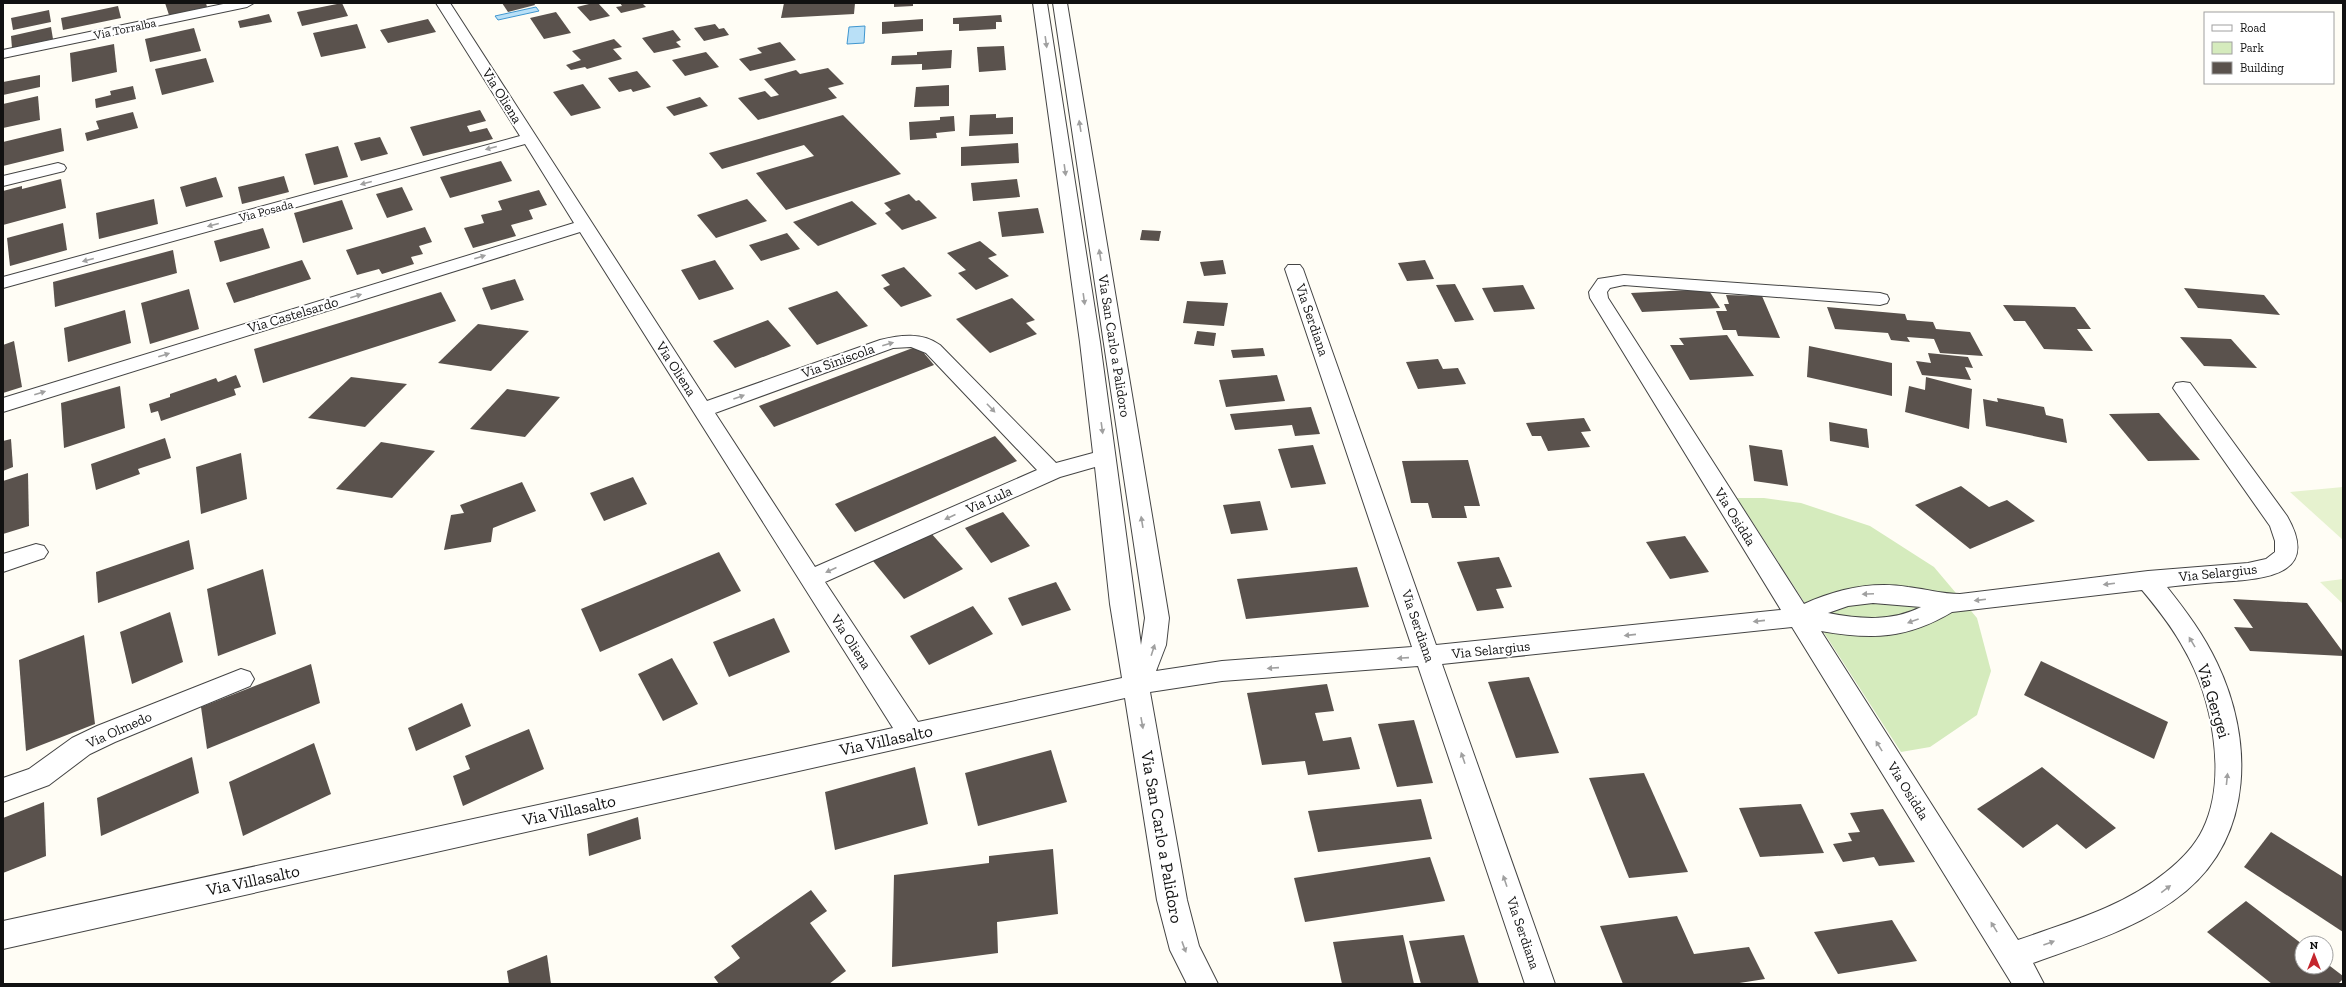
<svg xmlns="http://www.w3.org/2000/svg" width="2346" height="987" viewBox="0 0 2346 987" font-family="'Zilla Slab',serif">
  <rect width="100%" height="100%" fill="#fffdf5"/>
  <!-- green -->
  <path fill="#d5ebbd" d="M1737 498H1764L1801 503 1870 526 1934 567 1977 618 1991 671 1977 715 1930 747 1901 752Z"/>
  <!-- pitch -->
  <g fill="#e6f2cf">
    <path d="M2343 487V540L2290 492Z"/>
    <path d="M2343 579V604L2320 582Z"/>
  </g>
  <!-- water -->
  <g fill="#b9e0f7" stroke="#3f96cf">
    <path d="M536 7 539 11 498 20 495 16Z"/>
    <path d="M865 26 864 43 847 44 849 27Z"/>
  </g>
  <!-- building -->
  <g fill="#5a524d">
    <path d="M165 3H206L207 7 169 15Z"/>
    <path d="M342 3 348 16 302 26 297 12Z"/>
    <path d="M502 3H534L535 5 508 12Z"/>
    <path d="M593 3H598L610 16 590 21 577 7Z"/>
    <path d="M620 3H642L646 7 621 13 616 7 622 6Z"/>
    <path d="M784 3H855L854 14 781 18Z"/>
    <path d="M894 3H913V6L894 7Z"/>
    <path d="M118 6 121 18 63 30 61 18Z"/>
    <path d="M49 10 51 22 13 30 11 18Z"/>
    <path d="M556 12 571 33 544 39 530 18Z"/>
    <path d="M269 14 272 22 240 28 238 21Z"/>
    <path d="M1001 15 1002 22H996V29L959 31V24H953V18Z"/>
    <path d="M428 19 436 32 388 43 380 30Z"/>
    <path d="M923 19V31L882 34V22Z"/>
    <path d="M357 24 366 48 321 57 313 33Z"/>
    <path d="M715 24 719 29 724 28 729 35 704 41 694 28Z"/>
    <path d="M51 27 53 39 12 48 11 36Z"/>
    <path d="M194 28 201 51 150 62 145 39Z"/>
    <path d="M673 30 681 40 676 42 681 47 654 53 642 38Z"/>
    <path d="M614 39 622 47 613 49 622 59 587 69 585 67 571 70 566 65 581 60 572 51Z"/>
    <path d="M780 42 796 60 750 71 739 59 762 53 757 48Z"/>
    <path d="M114 44 117 72 72 82 70 53Z"/>
    <path d="M1004 46 1006 70 979 72 977 47Z"/>
    <path d="M952 50 951 68 922 70V64L891 65 892 56 917 55V52Z"/>
    <path d="M706 52 719 67 685 76 672 60Z"/>
    <path d="M206 58 214 82 162 95 155 69Z"/>
    <path d="M828 68 844 84 828 88 837 98 758 120 738 98 765 91 771 97 779 95 764 79 796 70 800 74Z"/>
    <path d="M637 71 651 87 633 92 631 89 619 92 608 78Z"/>
    <path d="M40 75V87L3 95V82Z"/>
    <path d="M583 84 601 108 571 116 553 92Z"/>
    <path d="M949 85V106L914 107 916 87Z"/>
    <path d="M133 86 136 99 96 108 95 99 111 95 110 91Z"/>
    <path d="M38 96 40 120 3 128V104Z"/>
    <path d="M700 97 708 106 674 116 666 107Z"/>
    <path d="M480 110 486 121 467 126 470 132 487 128 493 139 423 156 410 127Z"/>
    <path d="M133 112 138 128 87 141 85 133 99 129 96 121Z"/>
    <path d="M996 114V118L1013 117V134L969 136 970 115Z"/>
    <path d="M843 115 901 174 786 210 756 173 814 156 804 145 722 169 709 153Z"/>
    <path d="M954 116 955 131 936 133 937 138 910 140 909 122 940 120V117Z"/>
    <path d="M61 128 64 151 3 166V142Z"/>
    <path d="M380 137 388 154 361 161 354 143Z"/>
    <path d="M1018 143 1019 163 961 166V147Z"/>
    <path d="M338 146 348 177 314 185 305 154Z"/>
    <path d="M501 161 512 181 450 198 440 177Z"/>
    <path d="M284 176 289 192 242 204 238 187Z"/>
    <path d="M216 177 223 197 186 207 180 187Z"/>
    <path d="M61 179 66 208 3 225V191L22 186V189Z"/>
    <path d="M1017 179 1020 197 973 201 971 183Z"/>
    <path d="M402 187 413 210 387 218 376 194Z"/>
    <path d="M539 190 547 205 529 210 533 219 511 225 516 236 473 248 464 228 484 223 481 215 502 210 498 201Z"/>
    <path d="M909 194 916 201 919 200 937 218 902 230 885 213 891 210 884 203Z"/>
    <path d="M154 199 158 224 99 239 96 213Z"/>
    <path d="M747 199 767 221 716 238 697 215Z"/>
    <path d="M342 200 353 229 303 243 294 213Z"/>
    <path d="M852 201 877 224 818 246 793 222Z"/>
    <path d="M1038 208 1044 233 1002 237 998 212Z"/>
    <path d="M63 223 67 250 10 266 7 238Z"/>
    <path d="M425 227 432 242 419 246 423 254 411 257 414 264 382 274 379 269 357 275 346 250Z"/>
    <path d="M263 228 270 248 220 262 214 241Z"/>
    <path d="M1142 230 1161 231 1159 241 1140 240Z"/>
    <path d="M787 233 800 249 761 261 749 245Z"/>
    <path d="M980 241 997 255 988 258 1009 276 976 290 958 273 966 270 947 253Z"/>
    <path d="M173 250 177 273 55 307 53 282Z"/>
    <path d="M302 260 311 279 234 303 226 283Z"/>
    <path d="M715 260 734 289 699 300 681 270Z"/>
    <path d="M1223 260 1226 274 1204 276 1200 262Z"/>
    <path d="M1425 260 1434 279 1407 281 1398 263Z"/>
    <path d="M904 267 932 296 901 307 883 288 890 285 881 275Z"/>
    <path d="M515 279 524 300 491 310 482 288Z"/>
    <path d="M1455 284 1474 320 1455 322 1436 285Z"/>
    <path d="M1523 285 1535 309 1494 312 1482 288Z"/>
    <path d="M2184 288 2264 295 2280 315 2198 308Z"/>
    <path d="M189 289 199 329 150 344 141 303Z"/>
    <path d="M1708 289 1720 308 1642 312 1631 293Z"/>
    <path d="M837 291 868 326 817 345 788 308Z"/>
    <path d="M441 292 456 321 263 383 254 349Z"/>
    <path d="M1726 295 1762 296 1780 338 1738 336 1736 330H1723L1716 311H1727L1724 304H1729Z"/>
    <path d="M1012 298 1035 320 1026 323 1037 334 990 353 956 319Z"/>
    <path d="M1187 301 1228 303 1224 326 1183 323Z"/>
    <path d="M2003 305 2075 307 2091 329H2077L2093 351 2044 349 2025 321H2014Z"/>
    <path d="M1827 307 1905 314 1907 320 1933 322 1936 329 1970 332 1983 356 1940 353 1934 339 1907 337 1910 342 1891 340 1888 333 1835 329Z"/>
    <path d="M125 310 131 343 68 362 64 328Z"/>
    <path d="M768 320 791 346 735 368 713 341Z"/>
    <path d="M478 324 529 331 491 371 438 363Z"/>
    <path d="M1197 331 1216 333 1214 346 1194 344Z"/>
    <path d="M1727 335 1754 376 1690 380 1670 345H1684L1679 338Z"/>
    <path d="M2180 337 2231 339 2257 368 2204 366Z"/>
    <path d="M14 341 22 387 3 393V345Z"/>
    <path d="M918 346 934 365 774 427 759 406Z"/>
    <path d="M1809 346 1892 363V396L1807 377Z"/>
    <path d="M1263 348 1265 356 1233 358 1231 350Z"/>
    <path d="M1928 353 1968 357 1973 368 1965 367 1971 380 1922 375 1916 361 1931 363Z"/>
    <path d="M1438 359 1443 369 1458 368 1466 384 1418 389 1406 362Z"/>
    <path d="M236 375 241 387 234 389 236 395 161 421 158 411 151 413 149 404 170 397V394L216 378 218 382Z"/>
    <path d="M1277 375 1285 401 1226 407 1219 380Z"/>
    <path d="M351 377 407 384 365 427 308 418Z"/>
    <path d="M1926 377 1972 389 1969 429 1905 412 1909 386 1925 390Z"/>
    <path d="M120 386 125 428 64 448 61 403Z"/>
    <path d="M507 389 560 397 525 437 470 429Z"/>
    <path d="M1997 398 2044 407 2046 415 2063 419 2067 443 1986 426 1983 399 1998 402Z"/>
    <path d="M1311 407 1320 434 1295 436 1292 425 1235 430 1230 414Z"/>
    <path d="M2159 413 2200 460 2148 461 2109 414Z"/>
    <path d="M1584 418 1591 431 1581 432 1590 447 1548 451 1541 436H1532L1526 423Z"/>
    <path d="M1829 422 1867 429 1869 448 1830 441Z"/>
    <path d="M995 436 1017 461 855 532 835 504Z"/>
    <path d="M165 438 171 458 138 469 140 474 96 490 91 464Z"/>
    <path d="M11 439 13 467 3 471V441Z"/>
    <path d="M381 442 435 451 392 498 336 489Z"/>
    <path d="M1313 445 1326 484 1291 488 1278 449Z"/>
    <path d="M1749 445 1782 450 1788 486 1754 481Z"/>
    <path d="M241 453 247 499 201 514 196 467Z"/>
    <path d="M1468 460 1480 506H1464L1467 518H1432L1428 503H1411L1402 461Z"/>
    <path d="M28 473 29 526 3 534V481Z"/>
    <path d="M633 477 647 504 604 521 590 493Z"/>
    <path d="M522 482 536 511 493 528 491 542 444 550 451 515 464 513 460 505Z"/>
    <path d="M1961 486 1989 507 2007 500 2035 521 1970 549 1915 505Z"/>
    <path d="M1260 501 1268 530 1231 534 1223 505Z"/>
    <path d="M1003 512 1030 546 991 563 965 528Z"/>
    <path d="M930 532 963 569 904 599 873 561Z"/>
    <path d="M1685 536 1709 572 1670 579 1646 542Z"/>
    <path d="M189 540 194 569 98 603 96 572Z"/>
    <path d="M719 552 741 591 600 652 581 609Z"/>
    <path d="M1499 557 1512 587 1496 589 1504 608 1477 611 1457 562Z"/>
    <path d="M1357 567 1369 607 1246 619 1237 579Z"/>
    <path d="M263 569 276 634 218 656 207 589Z"/>
    <path d="M1056 582 1071 610 1022 626 1008 598Z"/>
    <path d="M2233 599 2307 603 2343 652V656L2250 651 2234 627 2253 628Z"/>
    <path d="M973 606 993 634 929 665 910 636Z"/>
    <path d="M170 612 183 662 132 684 120 632Z"/>
    <path d="M774 618 790 652 729 677 713 642Z"/>
    <path d="M84 635 95 724 26 751 19 660Z"/>
    <path d="M672 658 698 704 663 721 638 674Z"/>
    <path d="M2041 661 2168 722 2154 759 2024 695Z"/>
    <path d="M311 664 320 703 207 749 201 707Z"/>
    <path d="M1529 677 1559 753 1516 758 1488 682Z"/>
    <path d="M1327 684 1334 711 1315 713 1323 741 1351 737 1360 769 1308 775 1305 761 1262 765 1247 693Z"/>
    <path d="M462 703 471 726 416 751 408 728Z"/>
    <path d="M1414 720 1433 783 1397 787 1378 724Z"/>
    <path d="M529 729 544 769 463 806 453 776 470 769 465 756Z"/>
    <path d="M314 743 331 794 243 836 229 782Z"/>
    <path d="M1051 750 1067 802 978 826 965 773Z"/>
    <path d="M192 757 199 793 101 836 97 798Z"/>
    <path d="M915 767 928 824 835 850 825 792Z"/>
    <path d="M2042 767 2116 828 2086 849 2057 824 2023 848 1977 809Z"/>
    <path d="M1644 773 1688 872 1629 878 1589 778Z"/>
    <path d="M1421 799 1432 839 1318 852 1308 811Z"/>
    <path d="M44 802 46 856 3 873V818Z"/>
    <path d="M1801 804 1824 853 1760 857 1739 808Z"/>
    <path d="M1883 809 1915 862 1879 866 1874 857 1843 862 1833 844 1852 841 1848 833 1860 832 1850 813Z"/>
    <path d="M638 817 641 839 589 856 587 834Z"/>
    <path d="M2271 832 2343 877V932L2244 867Z"/>
    <path d="M1053 849 1058 914 997 922 998 953 892 967 894 875 989 863V856Z"/>
    <path d="M1430 857 1445 901 1305 922 1294 878Z"/>
    <path d="M811 890 827 911 810 923 846 971 829 984H719L714 977 740 958 731 946Z"/>
    <path d="M2246 901 2302 944V967H2326V963L2343 976V979L2338 984H2272L2207 932Z"/>
    <path d="M1677 916 1694 954 1749 947 1765 979 1733 984H1623L1600 926Z"/>
    <path d="M1892 920 1917 961 1838 974 1814 932Z"/>
    <path d="M1403 935 1414 984H1342L1333 942Z"/>
    <path d="M1464 935 1479 984H1421L1409 941Z"/>
    <path d="M547 955 551 984H509L507 971Z"/>
  </g>
  <g fill="none" stroke-linecap="round" stroke-linejoin="round">
    <defs>
      <g id="minor">
        <path d="M228 3H254L247 7 3 58V50Z"/>
        <path d="M436 3H450L707 401 880 340C900 335 922 332 940 345L1056 463 1093 453 1080 342 1033 3H1047L1100 342 1141 645 1145 618 1053 3H1067L1169 618 1166 645 1156 671 1222 661 1412 647 1285 269 1288 265H1300L1303 269 1436 645 1781 610 1590 298 1589 292 1598 279 1624 275 1880 293 1887 295 1889 299 1887 303 1880 305 1624 285 1610 288 1607 292 1608 298 1804 604C1837 589 1871 581 1908 587 1926 589 1942 594 1960 594L2148 571 2248 563 2266 559 2275 552V541L2270 526 2173 388 2176 383 2183 382 2190 383 2287 516C2322 577 2262 579 2219 582 2201 583 2184 585 2167 587 2186 611 2204 635 2217 663 2253 738 2254 834 2186 891 2143 927 2085 944 2033 963L2044 984H2012L1792 627 1442 664 1555 984H1525L1418 666 1222 681 1150 692 1187 900 1199 946 1218 984H1187L1170 950 1157 900 1125 698 3 949V921L893 728 580 232 3 412V398L574 223 525 144 3 288V277L520 136ZM911 347 926 353 1037 470 815 567 715 413 893 348ZM1095 467 1110 604 1122 678 918 722 825 582 1060 477ZM2142 590C2157 608 2173 628 2184 649 2212 697 2228 777 2203 829 2195 846 2180 861 2166 872 2123 907 2069 922 2018 940L1821 631C1872 640 1907 639 1952 612ZM1873 603 1921 607C1892 622 1859 619 1828 613L1848 606Z"/>
        <path d="M58 163 64 165 66 168 64 171 3 186V176Z"/>
        <path d="M36 544 44 546 48 552 44 558 3 572V554Z"/>
        <path d="M241 669 250 672 254 679 250 686 115 742 90 754 49 785 3 802V778L29 769 72 738 97 726Z"/>
      </g>
    </defs>
    <!-- minor casing -->
    <use href="#minor" stroke="#444" stroke-width="2"/>
    <!-- minor -->
    <use href="#minor" fill="#fff" fill-rule="evenodd"/>
  </g>
  <!-- one-way arrows -->
  <defs><path id="oneway-solid" d="M-6-.8H1V-3.2L6.5 0L1 3.2V.8H-6Z"/></defs>
  <g fill="#a0a0a0">
    <use href="#oneway-solid" transform="translate(1046 42) rotate(82)"/>
    <use href="#oneway-solid" transform="translate(1080 126) rotate(-99)"/>
    <use href="#oneway-solid" transform="translate(491 148) rotate(165)"/>
    <use href="#oneway-solid" transform="translate(1065 170) rotate(82)"/>
    <use href="#oneway-solid" transform="translate(366 183) rotate(165)"/>
    <use href="#oneway-solid" transform="translate(213 225) rotate(165)"/>
    <use href="#oneway-solid" transform="translate(1100 255) rotate(-99)"/>
    <use href="#oneway-solid" transform="translate(480 257) rotate(-17)"/>
    <use href="#oneway-solid" transform="translate(88 260) rotate(165)"/>
    <use href="#oneway-solid" transform="translate(356 296) rotate(-17)"/>
    <use href="#oneway-solid" transform="translate(1084 299) rotate(82)"/>
    <use href="#oneway-solid" transform="translate(888 344) rotate(-16)"/>
    <use href="#oneway-solid" transform="translate(164 355) rotate(-17)"/>
    <use href="#oneway-solid" transform="translate(40 393) rotate(-17)"/>
    <use href="#oneway-solid" transform="translate(739 397) rotate(-20)"/>
    <use href="#oneway-solid" transform="translate(991 408) rotate(46)"/>
    <use href="#oneway-solid" transform="translate(1102 428) rotate(82)"/>
    <use href="#oneway-solid" transform="translate(950 517) rotate(156)"/>
    <use href="#oneway-solid" transform="translate(1142 522) rotate(-99)"/>
    <use href="#oneway-solid" transform="translate(831 570) rotate(156)"/>
    <use href="#oneway-solid" transform="translate(2109 584) rotate(173)"/>
    <use href="#oneway-solid" transform="translate(1868 594) rotate(177)"/>
    <use href="#oneway-solid" transform="translate(1980 600) rotate(173)"/>
    <use href="#oneway-solid" transform="translate(1759 621) rotate(174)"/>
    <use href="#oneway-solid" transform="translate(1913 621) rotate(160)"/>
    <use href="#oneway-solid" transform="translate(1630 635) rotate(174)"/>
    <use href="#oneway-solid" transform="translate(2192 642) rotate(-121)"/>
    <use href="#oneway-solid" transform="translate(1153 650) rotate(-72)"/>
    <use href="#oneway-solid" transform="translate(1403 658) rotate(176)"/>
    <use href="#oneway-solid" transform="translate(1273 668) rotate(176)"/>
    <use href="#oneway-solid" transform="translate(1142 723) rotate(80)"/>
    <use href="#oneway-solid" transform="translate(1879 746) rotate(-122)"/>
    <use href="#oneway-solid" transform="translate(1463 758) rotate(-109)"/>
    <use href="#oneway-solid" transform="translate(2227 779) rotate(-84)"/>
    <use href="#oneway-solid" transform="translate(1505 881) rotate(-109)"/>
    <use href="#oneway-solid" transform="translate(2166 889) rotate(-37)"/>
    <use href="#oneway-solid" transform="translate(1994 927) rotate(-122)"/>
    <use href="#oneway-solid" transform="translate(2049 943) rotate(-20)"/>
    <use href="#oneway-solid" transform="translate(1184 947) rotate(70)"/>
  </g>
  <g text-anchor="middle" dominant-baseline="central" stroke-width="4" stroke-linejoin="round" paint-order="stroke">
    <!-- far-street labels -->
    <g font-size="12" fill="#111" stroke="#fff">
      <text transform="translate(125 29) rotate(-12)">Via Torralba</text>
      <text transform="translate(266 211) rotate(-15)">Via Posada</text>
    </g>
    <!-- street labels -->
    <g font-size="14" fill="#111" stroke="#fff">
      <text transform="translate(502 96) rotate(58)">Via Oliena</text>
      <text transform="translate(293 315) rotate(-17)">Via Castelsardo</text>
      <text transform="translate(1312 320) rotate(71)">Via Serdiana</text>
      <text transform="translate(1114 346) rotate(81)">Via San Carlo a Palidoro</text>
      <text transform="translate(838 361) rotate(-20)">Via Siniscola</text>
      <text transform="translate(676 369) rotate(57)">Via Oliena</text>
      <text transform="translate(989 500) rotate(-24)">Via Lula</text>
      <text transform="translate(1735 517) rotate(58)">Via Osidda</text>
      <text transform="translate(2218 573) rotate(-6)">Via Selargius</text>
      <text transform="translate(1418 626) rotate(71)">Via Serdiana</text>
      <text transform="translate(851 642) rotate(57)">Via Oliena</text>
      <text transform="translate(1491 650) rotate(-6)">Via Selargius</text>
      <text transform="translate(119 730) rotate(-24)">Via Olmedo</text>
      <text transform="translate(1908 791) rotate(58)">Via Osidda</text>
      <text transform="translate(1523 933) rotate(71)">Via Serdiana</text>
    </g>
    <!-- near-street labels -->
    <g font-size="17" fill="#111" stroke="#fff">
      <text transform="translate(2214 701) rotate(73)">Via Gergei</text>
      <text transform="translate(886 740) rotate(-12)">Via Villasalto</text>
      <text transform="translate(569 810) rotate(-12)">Via Villasalto</text>
      <text transform="translate(1162 837) rotate(80)">Via San Carlo a Palidoro</text>
      <text transform="translate(253 880) rotate(-12)">Via Villasalto</text>
    </g>
  </g>
  <!-- border -->
  <rect width="2346" height="987" fill="none" stroke="#111111" stroke-width="8"/>
  <!-- legend -->
  <rect x="2204" y="12" width="130" height="72" fill="#ffffff" stroke="#a0a0a0"/>
  <rect x="2212" y="25" width="20" height="6" fill="#ffffff" stroke="#a0a0a0"/>
  <text x="2240" y="32" font-size="12" fill="#111111">Road</text>
  <rect x="2212" y="42" width="20" height="12" fill="#d5ebbd" stroke="#a0a0a0"/>
  <text x="2240" y="52" font-size="12" fill="#111111">Park</text>
  <rect x="2212" y="62" width="20" height="12" fill="#5a524d" stroke="#a0a0a0"/>
  <text x="2240" y="72" font-size="12" fill="#111111">Building</text>
  <!-- north arrow -->
  <g transform="translate(2314 955)"><circle r="19" fill="#ffffff" stroke="#a0a0a0"/>
  <path d="M0-3L7 15L0 10L-7 15Z" fill="#c4262e"/>
  <text y="-6" font-size="11" font-weight="bold" text-anchor="middle" fill="#111111">N</text>
  </g>
</svg>
